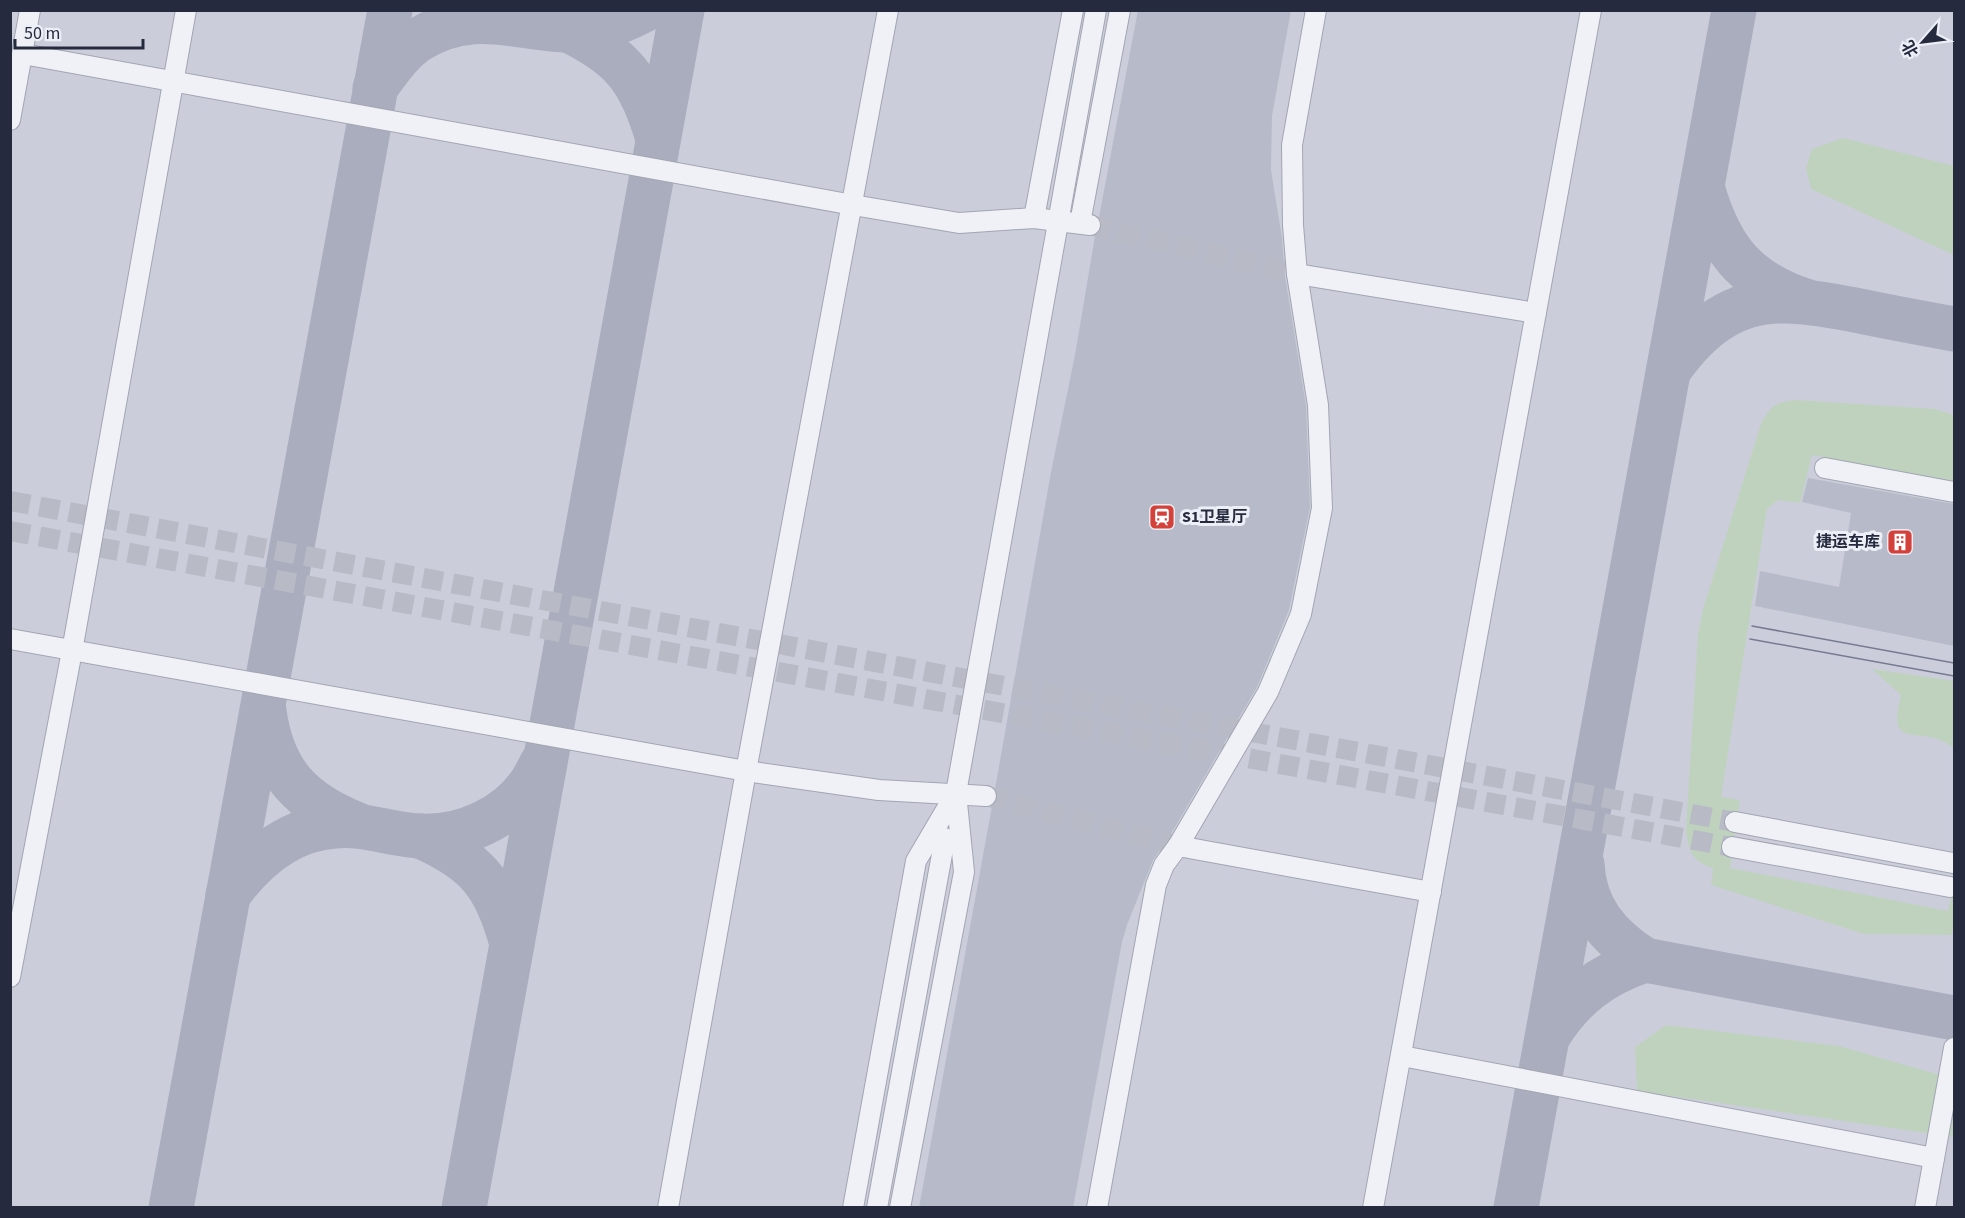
<svg xmlns="http://www.w3.org/2000/svg" width="1965" height="1218" viewBox="0 0 1965 1218" font-family="'Source Sans 3','Noto Sans SC',sans-serif">
  <rect width="100%" height="100%" fill="#dddfe8"/>
  <!-- built -->
  <path fill="#cbceda" d="M10 11H1954V1207H11Z"/>
  <!-- green -->
  <g fill="#bfd2be">
    <path d="M1843 138 1954 166V255L1811 189 1806 168 1812 149Z"/>
    <path d="M1797 400 1935 409 1954 415V481L1812 455 1800 503 1778 500 1767 509 1721 797 1740 800 1730 868 1948 911 1954 880V923L1952 935 1864 934 1711 885 1713 868C1692 862 1689 851 1686 831L1698 633 1703 609 1761 424C1771 405 1776 402 1797 400Z"/>
    <path d="M1872 669 1954 681V749C1949 743 1937 738 1929 737 1916 734 1897 738 1897 718 1897 711 1900 702 1901 695Z"/>
    <path d="M1666 1025 1839 1046 1954 1079V1137L1637 1091 1635 1047Z"/>
  </g>
  <g fill="none" stroke-linecap="round" stroke-linejoin="round">
    <!-- taxiway -->
    <g stroke="#aaadbd" stroke-width="45">
      <path d="M566 29C623 56 641 80 658 139"/>
      <path d="M375 88C388 71 400 52 418 40 483 0 532 39 597 28 614 25 629 18 644 10"/>
      <path d="M1702 187C1719 247 1744 281 1805 301"/>
      <path d="M1669 370C1698 329 1733 299 1786 301 1809 301 1832 306 1855 310 1888 317 1921 323 1954 329"/>
      <path d="M264 711C272 773 302 803 358 825"/>
      <path d="M420 836C477 861 496 884 512 944"/>
      <path d="M1582 864C1584 908 1608 937 1645 960L1954 1018"/>
      <path d="M228 895C254 859 288 829 335 826 365 823 391 835 421 836 463 838 507 818 531 783 535 777 539 769 542 763"/>
      <path d="M1548 1036C1573 996 1601 975 1645 960"/>
      <path d="M171 1208 390 10"/>
      <path d="M464 1208 682 10"/>
      <path d="M1516 1208 1734 10"/>
    </g>
  </g>
  <!-- building -->
  <g fill="#b7bac8">
    <path d="M1138 10H1291L1272 116 1271 170 1282 238 1285 276 1306 406 1310 507 1289 610 1257 687 1168 839 1153 860 1127 925 1122 942 1073 1208H919L992 806 998 797 995 789 1051 472 1075 355 1095 236 1102 227 1099 217Z"/>
    <path d="M1808 478 1954 504V646L1755 606 1760 571 1839 587 1851 513 1802 502Z"/>
  </g>
  <g fill="none" stroke-linecap="round" stroke-linejoin="round">
    <!-- minor-tunnel -->
    <g stroke="#b8bbc6" stroke-width="20" stroke-dasharray="20 10" stroke-linecap="butt">
      <path d="M1090 225 1297 274"/>
      <path d="M10 501 1735 822"/>
      <path d="M10 531 1732 847"/>
      <path d="M986 796 1178 846"/>
    </g>
    <defs>
      <g id="minor">
        <path d="M23 54 853 205 959 223 1034 218 1090 225"/>
        <path d="M10 120 30 10"/>
        <path d="M1034 218 1073 10"/>
        <path d="M1080 223 1120 10"/>
        <path d="M1297 274 1536 313"/>
        <path d="M1825 468 1954 492"/>
        <path d="M10 639 746 771 879 790 986 796"/>
        <path d="M1735 822 1953 863"/>
        <path d="M1178 846 1431 892"/>
        <path d="M1732 847 1950 887"/>
        <path d="M10 977 72 651 186 10"/>
        <path d="M1402 1056 1934 1158"/>
        <path d="M668 1208 746 771 888 10"/>
        <path d="M853 1208 916 861 956 793"/>
        <path d="M877 1208 945 838"/>
        <path d="M900 1208 964 872 956 793 1096 10"/>
        <path d="M1097 1208 1156 885 1164 865 1178 846 1268 692 1301 614 1322 508 1318 405 1297 274 1293 225 1292 145 1316 10"/>
        <path d="M1373 1208 1591 10"/>
        <path d="M1925 1208 1954 1048"/>
      </g>
    </defs>
    <!-- minor casing -->
    <use href="#minor" stroke="#a2a5b2" stroke-width="22"/>
    <!-- minor -->
    <use href="#minor" stroke="#f0f1f6" stroke-width="20"/>
    <!-- tram -->
    <g stroke="#767b92" stroke-width="1.5">
      <path d="M1752 626 1954 663"/>
      <path d="M1750 639 1954 676"/>
    </g>
  </g>
  <!-- icons -->
  <defs>
    <symbol id="station-square" viewBox="-11 -11 22 22"><rect x="-9" y="-9" width="18" height="18" rx="4" fill="#d4413b" stroke="#eceff5"/><path d="M-3-6H3Q5-6 5-4V2Q5 4 3 4L4.5 6H3L1.5 4h-3L-3 6H-4.5L-3 4Q-5 4-5 2V-4Q-5-6-3-6ZM-3.5-4v3h7v-3ZM-3.5 1v1.5H-2V1ZM2 1v1.5H3.5V1Z" fill="#fff"/></symbol>
    <symbol id="building-square" viewBox="-11 -11 22 22"><rect x="-9" y="-9" width="18" height="18" rx="4" fill="#d4413b" stroke="#eceff5"/><path d="M-4-6H4V6H1V3H-1V6H-4ZM-2.5-4.3h1.7v1.8h-1.7ZM.8-4.3h1.7v1.8H.8ZM-2.5-1h1.7V.8h-1.7ZM.8-1h1.7V.8H.8Z" fill="#fff"/></symbol>
  </defs>
  <g fill-rule="evenodd">
    <use href="#station-square" x="1147" y="502" width="30" height="30"/>
    <use href="#building-square" x="1885" y="527" width="30" height="30"/>
  </g>
  <g text-anchor="middle" dominant-baseline="central" stroke-width="6" stroke-linejoin="round" paint-order="stroke">
    <!-- poi labels -->
    <g font-size="16" font-weight="bold" fill="#262a3f" stroke="#eceff5" text-anchor="start">
      <text x="1182" y="517">S1卫星厅</text>
      <text x="1880" y="542" text-anchor="end">捷运车库</text>
    </g>
  </g>
  <!-- border -->
  <rect width="1965" height="1218" fill="none" stroke="#262a3f" stroke-width="24"/>
  <!-- north arrow -->
  <g transform="translate(1923 42) rotate(242)" stroke="#eceff5" stroke-width="4.5" paint-order="stroke">
  <path d="M0-4.5L10 22L0 15L-10 22Z" fill="#262a3f"/>
  <text y="-9" font-size="16" font-weight="bold" text-anchor="middle" fill="#262a3f">北</text>
  </g>
  <!-- scale -->
  <path d="M15 39v9h128v-9" fill="none" stroke="#262a3f" stroke-width="3"/>
  <text x="24" y="39" font-size="18" fill="#262a3f" stroke="#eceff5" stroke-width="4.5" paint-order="stroke">50 m</text>
</svg>
